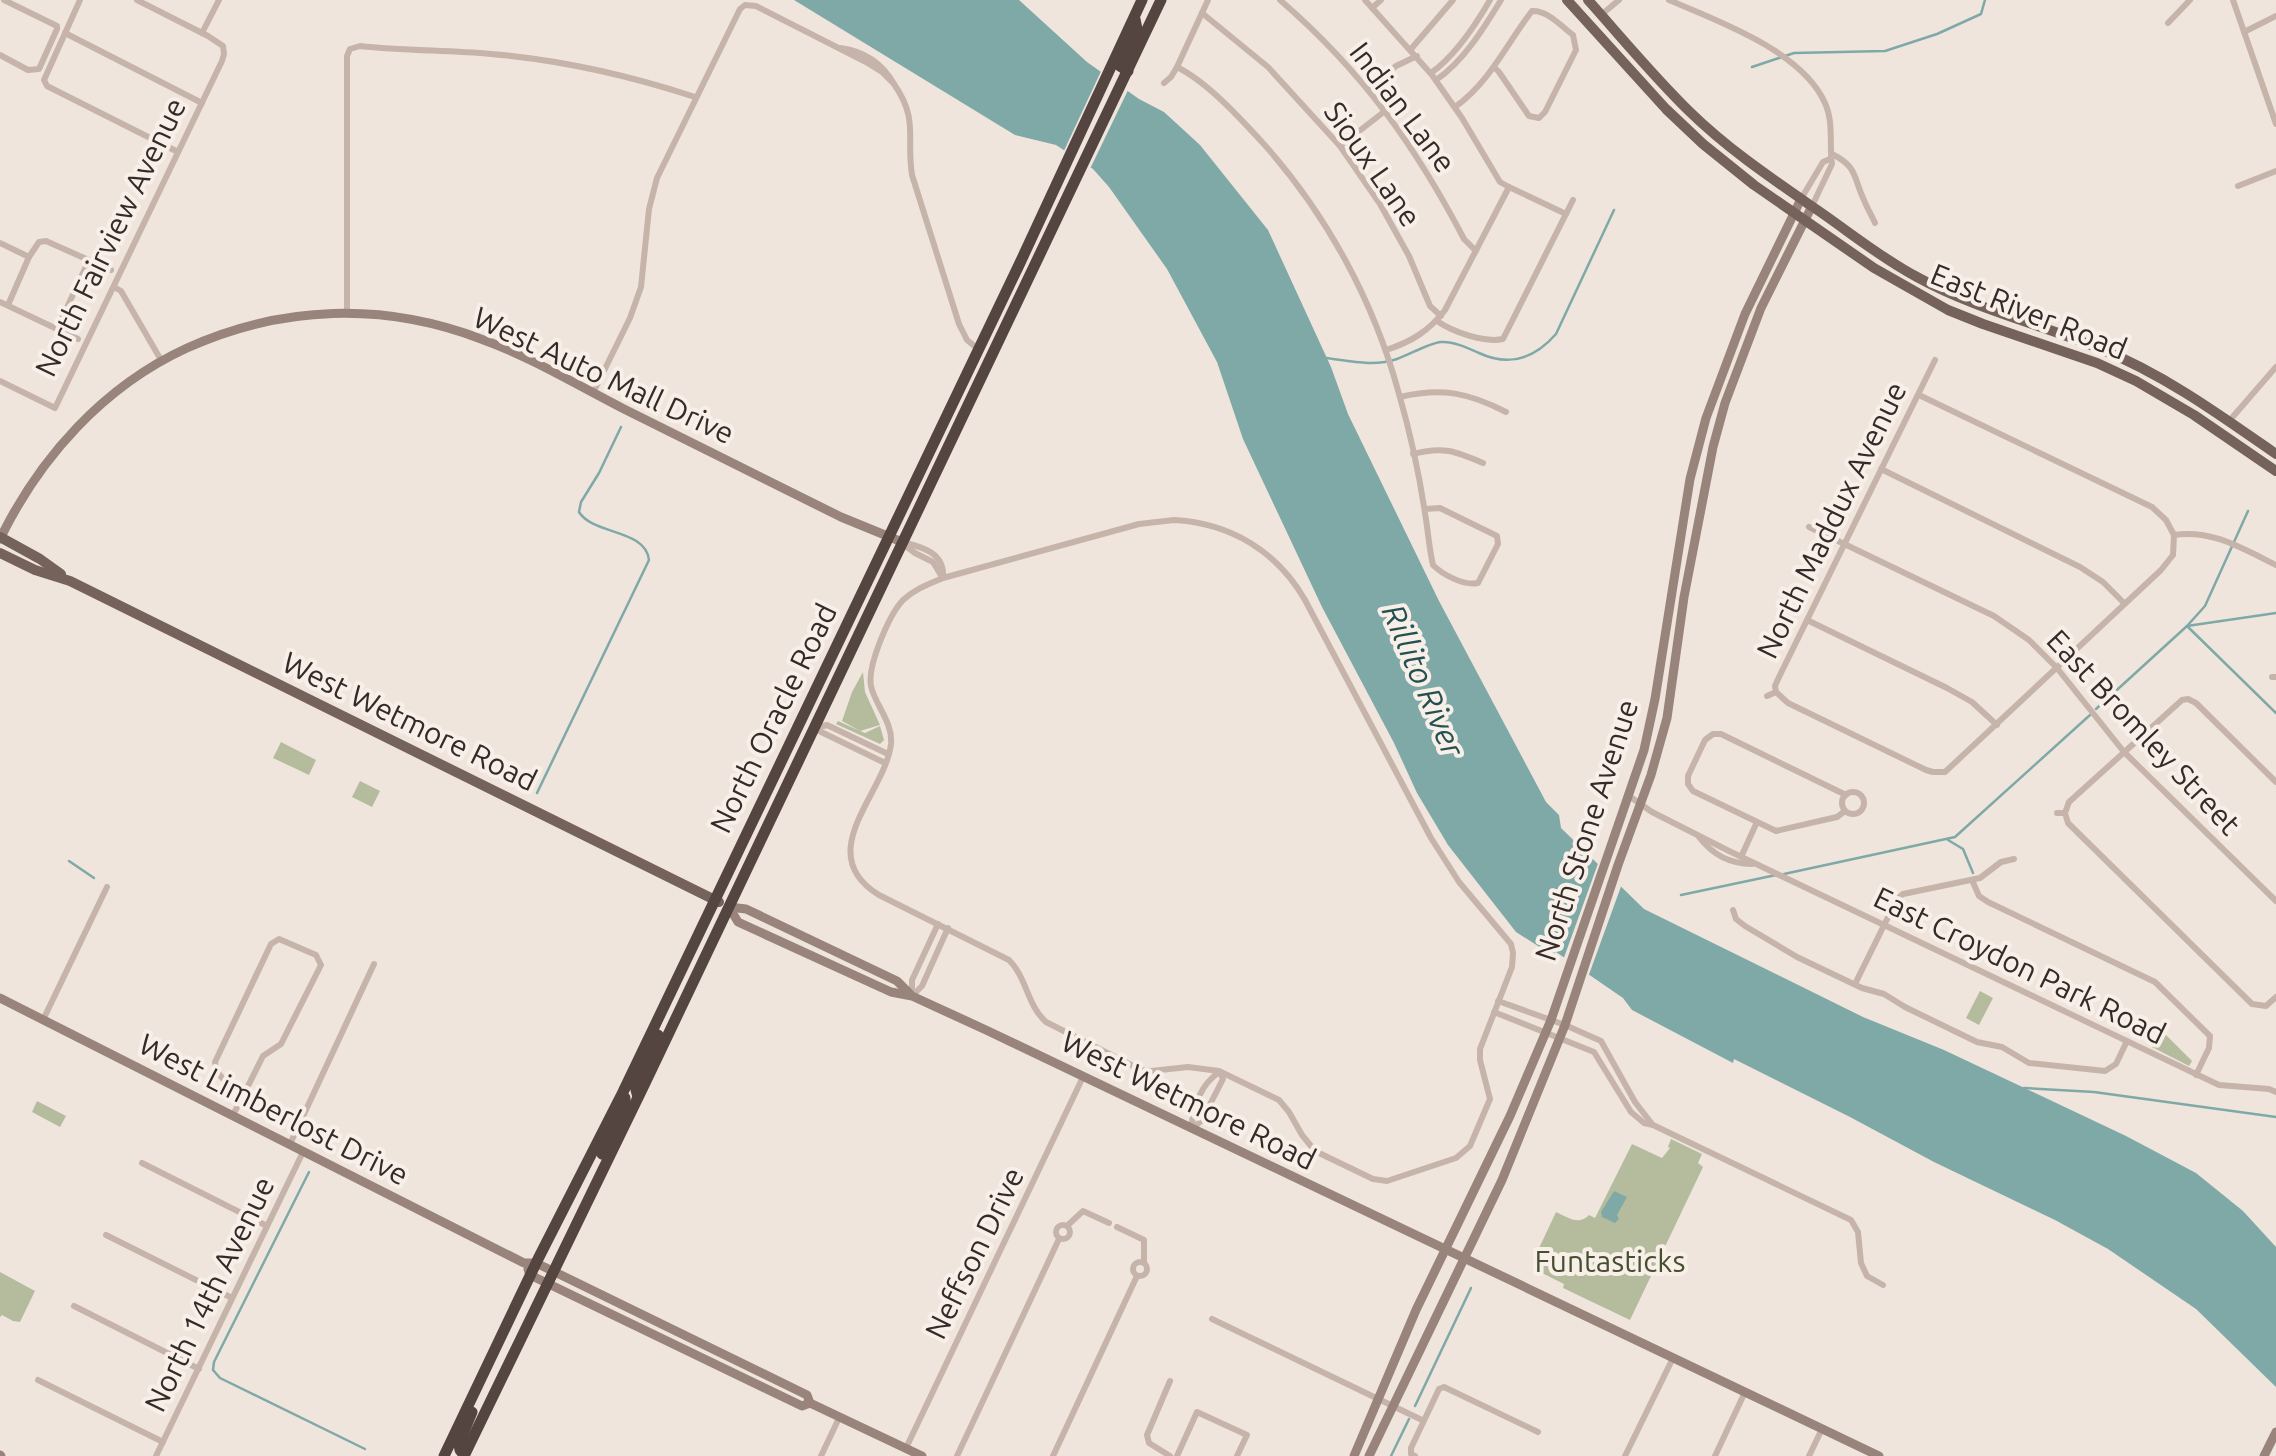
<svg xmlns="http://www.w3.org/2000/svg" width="2276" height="1456" viewBox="0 0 2276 1456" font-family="Ubuntu,sans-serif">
  <rect width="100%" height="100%" fill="#efe5dd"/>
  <!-- green -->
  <g fill="#b5bc9e">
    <path d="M863 672 865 692 880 725 860 731 865 733 880 726 884 740 880 744 836 724 838 721 860 731 842 721 852 692Z"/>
    <path d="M281 742 316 760 309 775 273 758Z"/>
    <path d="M360 781 380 791 372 807 352 797Z"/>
    <path d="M1980 991 1993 998 1979 1025 1966 1018Z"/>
    <path d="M2161 1030 2192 1061 2189 1066 2152 1047Z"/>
    <path d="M37 1101 66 1116 60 1127 32 1112Z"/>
    <path d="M1671 1139 1702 1154 1698 1163 1703 1167 1630 1320 1563 1288 1564 1284 1538 1271 1533 1261 1556 1212C1567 1217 1579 1226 1589 1215L1595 1218 1632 1144 1662 1158 1670 1148 1668 1147Z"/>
    <path d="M0 1272 35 1291 20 1322 13 1321 2 1315 0 1317Z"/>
  </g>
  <!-- water -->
  <g fill="#7fa9a7">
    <path d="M794 0H1019L1087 62 1139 99 1164 112 1200 145 1268 230 1331 367 1348 414 1439 601 1546 802 1559 815 1561 828 1644 909 1863 1017 1944 1050 2126 1136 2196 1173 2243 1211 2276 1247V1387L2196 1309 2108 1249 2055 1220 1934 1162 1850 1117 1734 1059 1733 1063 1632 1010 1623 998 1556 952 1552 955 1516 932 1448 845 1417 793 1394 743 1322 607 1243 439 1217 362 1167 269 1109 187 1093 169 1056 145 1015 135Z"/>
    <path d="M1614 1191 1627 1197 1617 1215 1619 1219 1615 1223 1602 1217 1601 1212Z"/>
  </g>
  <!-- pier -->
  <g fill="#efe5dd">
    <path d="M1103 67 1130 86 1089 171 1062 155Z"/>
    <path d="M1600 858 1623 881 1587 980 1562 963Z"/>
  </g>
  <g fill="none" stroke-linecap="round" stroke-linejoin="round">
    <!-- stream -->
    <g stroke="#7fa9a7" stroke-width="2.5">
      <path d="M1752 67 1794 53 1885 51 1937 34 1981 14 1985 0"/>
      <path d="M1326 358C1350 361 1374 367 1397 359 1409 355 1429 343 1441 342 1453 341 1468 348 1479 353 1509 367 1535 358 1556 334L1614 210"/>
      <path d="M2248 511 2205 606 2187 626 2276 713"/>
      <path d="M2096 709 2187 626 2276 613"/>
      <path d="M537 793 649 560C646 529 593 535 579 512L581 502 599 473 621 427"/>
      <path d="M1948 840 1963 849 1973 873"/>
      <path d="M69 861 94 878"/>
      <path d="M1784 874 1955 837 2090 715"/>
      <path d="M1681 895 1776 875"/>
      <path d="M2024 1088 2094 1092 2276 1117"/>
      <path d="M309 1172 214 1362 213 1370 220 1378 365 1449"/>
      <path d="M1415 1406 1471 1288"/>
      <path d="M1391 1456 1409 1419"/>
    </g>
    <!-- street -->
    <g stroke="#c6b4aa" stroke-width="6">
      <path d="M80 0 44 80 47 86 178 152"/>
      <path d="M1280 0C1361 70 1415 145 1464 239L1476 251"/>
      <path d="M1365 0 1432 75 1462 118 1500 182 1509 187 1445 310C1429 331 1411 342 1386 350"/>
      <path d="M1669 0C1718 21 1802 51 1825 103 1834 123 1829 145 1832 164L1812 206"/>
      <path d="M2233 0 2276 124"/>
      <path d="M1372 8 1381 0"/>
      <path d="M1202 13 1268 67 1340 146 1380 204 1409 256 1430 306 1441 316"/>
      <path d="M1601 15 1619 0"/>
      <path d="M2168 23 2190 0"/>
      <path d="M2244 32 2276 16"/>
      <path d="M65 33 202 103"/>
      <path d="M202 33 219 0"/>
      <path d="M1411 49 1453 0"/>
      <path d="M0 55 28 70 39 69 57 29V26L4 0"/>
      <path d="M1177 67C1207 82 1239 117 1262 142 1326 213 1374 301 1399 394 1410 432 1419 473 1425 513 1428 530 1429 548 1433 565 1443 575 1464 586 1478 583L1498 544 1497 536 1440 508 1425 509"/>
      <path d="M1431 73C1455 56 1475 26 1490 0"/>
      <path d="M1436 80C1463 62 1484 28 1501 0"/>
      <path d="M1164 83 1171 77 1177 67 1208 0"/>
      <path d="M894 84C919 120 906 137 912 175L959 324 967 340 978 349"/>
      <path d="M1368 90 1396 66 1417 56"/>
      <path d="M1455 107C1490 82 1507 43 1532 11 1547 10 1561 26 1573 35L1576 50 1545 112 1539 118 1529 116 1499 72 1494 67"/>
      <path d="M1340 146 1385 111"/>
      <path d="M1832 154C1858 167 1853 177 1864 200 1867 208 1872 216 1875 223"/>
      <path d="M2238 186 2276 171"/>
      <path d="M1509 187 1566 214"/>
      <path d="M1801 199 1823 162 1830 159"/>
      <path d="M0 243 29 257 39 242 46 241 111 270"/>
      <path d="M114 287 121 291 161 360"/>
      <path d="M0 302 78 339"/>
      <path d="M8 305 29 257"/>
      <path d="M347 312V56L350 49 360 46C404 51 448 50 491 54 562 60 628 75 695 97"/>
      <path d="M1437 321C1453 332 1484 343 1503 339L1573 200"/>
      <path d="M57 329 89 260"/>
      <path d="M0 381 55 408 222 61 224 54 223 46 208 36 137 0"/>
      <path d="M593 393 630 318 641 287 649 209 657 178 740 9 745 5 756 6 866 62 882 72 894 84C882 63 864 51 840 48"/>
      <path d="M1919 395 2152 507 2166 520 2174 535"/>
      <path d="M1400 397C1442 387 1469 393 1506 412"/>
      <path d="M2230 420 2276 367"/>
      <path d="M1413 454C1443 446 1455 451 1483 463"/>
      <path d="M1881 469 2080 567 2103 582 2124 603"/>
      <path d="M1174 520C1230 523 1277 551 1305 600L1431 838 1459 882 1511 944 1513 953 1512 967 1480 1049V1060L1490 1099 1470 1146 1456 1158 1387 1181 1373 1179 1315 1151 1302 1135 1289 1112 1279 1100 1219 1071 1188 1067 1151 1071 1141 1070 1046 1022C1027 1005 1027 978 1009 960L879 895C811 853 885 794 891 744 893 722 875 705 871 686 867 666 889 615 903 600 915 589 929 584 943 578L1139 524Z"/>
      <path d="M1809 527 1994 616 2029 640 2057 668 2124 752 2276 901"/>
      <path d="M2174 535C2212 529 2243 549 2276 565"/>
      <path d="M902 542C923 547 945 553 943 578"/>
      <path d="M903 544 915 553 933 562 942 577"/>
      <path d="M1807 620 1947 688 1972 702 1997 725"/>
      <path d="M2272 677H2276"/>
      <path d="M1776 692 1788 703 1926 770 1933 772H1945L2161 570 2173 555 2174 535"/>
      <path d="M1767 696 1776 692 1775 686 1779 677 1935 360"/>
      <path d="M816 728 827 725 888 754"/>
      <path d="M815 729 885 763"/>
      <circle cx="1853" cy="803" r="11"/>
      <path d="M1629 796 1652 812 1729 851 2219 1085 2269 1089 2276 1092"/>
      <path d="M1845 811 1837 817 1776 831 1693 791 1688 784V776L1705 740 1713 734H1721L1846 795"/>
      <path d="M2057 813H2065L2068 823 2252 1004 2266 1006 2276 997"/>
      <path d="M2065 813 2069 802 2182 700 2188 699 2196 703 2276 782"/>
      <path d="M1699 837C1712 854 1730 864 1752 864"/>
      <path d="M1741 857 1757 822"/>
      <path d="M1972 880 1979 896 1988 902 2155 982 2210 1036 2209 1048 2196 1075"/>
      <path d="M1733 910 1736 919 1745 926 1797 957 1862 988 1884 994 1905 1007 1977 1042 2002 1047 2029 1063 2105 1071 2116 1064 2127 1041"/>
      <path d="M279 939 316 955 321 965 281 1044 263 1056 245 1092C231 1084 216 1079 215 1062L271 944Z"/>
      <path d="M1855 984 1897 899 1903 894 1980 878 2001 862 2014 859"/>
      <path d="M912 995V980L938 924"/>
      <path d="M913 995 922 986 948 928"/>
      <path d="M1498 1001 1565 1025 1601 1041 1635 1102 1652 1124"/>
      <path d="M1494 1012 1594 1052 1631 1112 1644 1123 1653 1125 1851 1220 1858 1232 1861 1263 1867 1276 1883 1285"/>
      <path d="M43 1020 107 887"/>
      <path d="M1220 1072 1223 1079 1202 1120 1192 1129C1191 1109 1202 1082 1220 1072Z"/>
      <path d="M233 1115 245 1092"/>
      <path d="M290 1144 374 964"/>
      <path d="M142 1163 267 1226"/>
      <circle cx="1063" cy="1232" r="7"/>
      <path d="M1067 1226 1083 1211 1109 1223"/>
      <path d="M1117 1227 1144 1240V1263"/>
      <path d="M106 1235 232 1298"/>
      <circle cx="1140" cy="1269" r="7"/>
      <path d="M74 1306 199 1369"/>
      <path d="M1212 1319 1422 1420"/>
      <path d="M38 1380 163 1442"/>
      <path d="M906 1448 1083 1077"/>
      <path d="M156 1456 303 1152"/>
      <path d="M821 1456 840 1416"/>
      <path d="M957 1456 1059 1239"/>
      <path d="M1053 1456 1137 1276"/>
      <path d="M1170 1456 1149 1443 1147 1435 1170 1381"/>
      <path d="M1177 1456 1197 1412 1247 1435 1237 1456"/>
      <path d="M1415 1456 1411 1454V1448L1439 1389 1444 1387 1538 1432"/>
      <path d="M1625 1456 1673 1358"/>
      <path d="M1715 1456 1745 1392"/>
      <path d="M1809 1456 1822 1429"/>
    </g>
    <!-- secondary -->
    <g stroke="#99847b" stroke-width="9">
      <path d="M0 539C40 457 104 386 187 348 282 305 384 302 481 339 531 357 577 385 624 409 696 445 769 481 841 517L902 542"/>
      <path d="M729 907 738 922 891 992 912 996 986 1030 1879 1456"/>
      <path d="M729 907 746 909 897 981 910 994"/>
      <path d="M0 998 524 1263H536L561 1275 807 1395 810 1403 922 1456"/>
      <path d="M528 1269 530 1275 553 1286 802 1406 810 1403"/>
      <path d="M0 1455 1 1456"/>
      <path d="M1354 1456 1416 1310 1510 1116 1551 1020 1644 750 1655 699 1690 479 1706 418 1745 314 1801 199"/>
      <path d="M1369 1456 1502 1180 1565 1025 1618 865 1651 775 1667 718 1684 597 1713 447 1725 403 1761 308 1812 206"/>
      <path d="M2264 1456 2276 1432"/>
    </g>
    <!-- primary -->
    <g stroke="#74625b" stroke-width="10">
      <path d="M1567 0 1666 109 1703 144 1754 185 1874 268 1948 310 1983 324 2097 363 2136 381 2194 415 2276 471"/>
      <path d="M1588 0C1622 38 1654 77 1690 112 1727 148 1768 176 1810 205 1846 229 1879 257 1917 277 1975 309 2040 324 2101 349 2165 375 2220 415 2276 454"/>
      <path d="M0 537 40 559 61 574"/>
      <path d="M0 553 35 570 70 581 719 902"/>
    </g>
    <!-- highway -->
    <g stroke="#544541" stroke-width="11">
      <path d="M1128 71 1120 66 1137 29 1135 19"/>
      <path d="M638 1097 635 1086 658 1035"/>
      <path d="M602 1154 625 1104V1098"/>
      <path d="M464 1455 460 1450 459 1444 472 1412"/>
      <path d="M444 1456 538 1259 623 1092 1019 265 1142 0"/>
      <path d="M464 1456 646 1081 1161 0"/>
    </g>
  </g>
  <g text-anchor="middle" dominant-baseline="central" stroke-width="8" stroke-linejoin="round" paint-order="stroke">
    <!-- street labels -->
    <g font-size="30" fill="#342b29" stroke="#f7efe8">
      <text transform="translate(1403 107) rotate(53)">Indian Lane</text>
      <text transform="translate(1373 164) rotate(55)">Sioux Lane</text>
      <text transform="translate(110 237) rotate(-64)">North Fairview Avenue</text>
      <text transform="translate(2029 311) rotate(22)">East River Road</text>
      <text transform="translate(604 375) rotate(25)">West Auto Mall Drive</text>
      <text transform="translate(1831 520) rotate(-64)">North Maddux Avenue</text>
      <text transform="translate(773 718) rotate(-64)">North Oracle Road</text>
      <text transform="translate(410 721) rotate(26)">West Wetmore Road</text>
      <text transform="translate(2144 732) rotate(47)">East Bromley Street</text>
      <text transform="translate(1586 830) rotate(-72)">North Stone Avenue</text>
      <text transform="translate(2020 965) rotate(26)">East Croydon Park Road</text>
      <text transform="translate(1189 1100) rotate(26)">West Wetmore Road</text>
      <text transform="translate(274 1109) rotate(27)">West Limberlost Drive</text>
      <text transform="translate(974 1253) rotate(-64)">Neffson Drive</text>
      <text transform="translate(209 1294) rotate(-64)">North 14th Avenue</text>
    </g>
    <!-- park labels -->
    <g font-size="30" fill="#464f2f" stroke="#f7efe8">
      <text x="1610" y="1261">Funtasticks</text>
    </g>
    <!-- water labels -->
    <g font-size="32" font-style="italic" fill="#235150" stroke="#f7efe8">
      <text transform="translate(1424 680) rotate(67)">Rillito River</text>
    </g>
  </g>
</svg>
